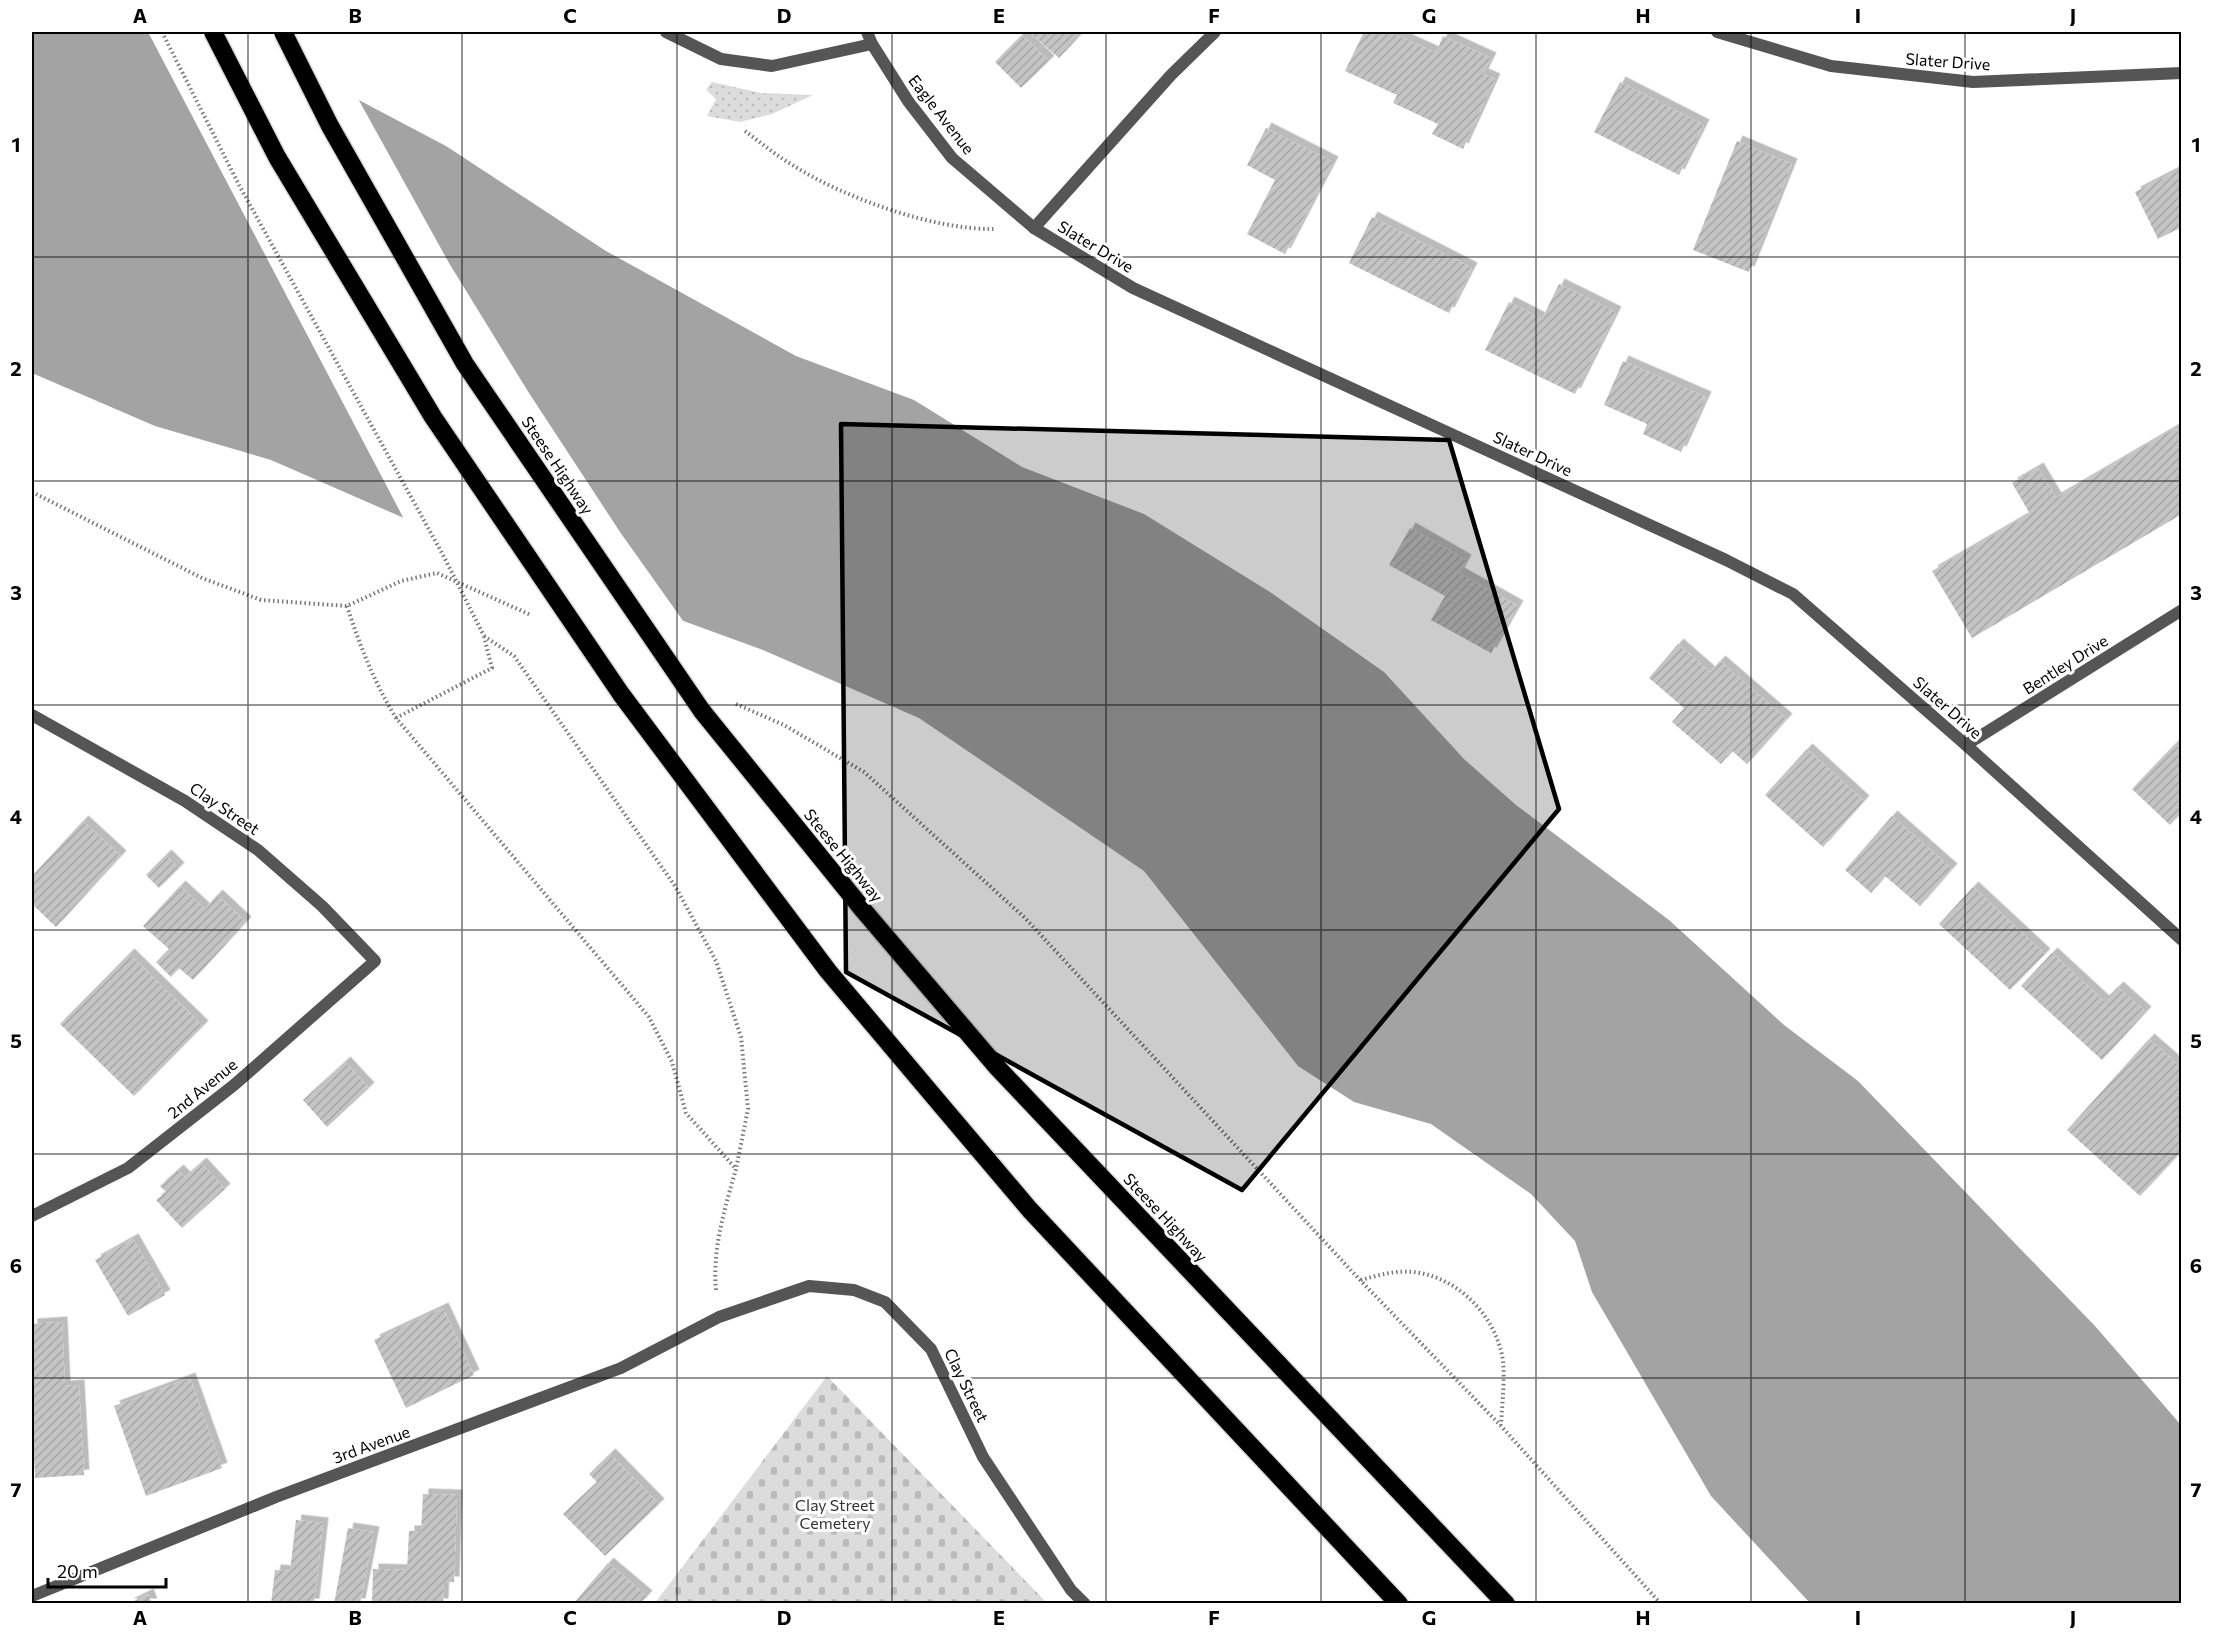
<svg xmlns="http://www.w3.org/2000/svg" width="2213" height="1635" viewBox="0 0 2213 1635" font-family="Commissioner,sans-serif">
  <defs>
    <pattern id="green-dots" width="8" height="8" patternUnits="userSpaceOnUse" patternTransform="scale(1.5)"><rect width="8" height="8" fill="#dcdcdc"/><path d="M2 2h.1M6 6h.1" fill="none" stroke="#bbb" stroke-width="1.8" stroke-linecap="round"/></pattern>
    <pattern id="cemetery-stones" width="16" height="16" patternUnits="userSpaceOnUse" patternTransform="scale(1.5)"><rect width="16" height="16" fill="#dcdcdc"/><path d="M2 7V4a2 2 0 0 1 4 0v3zM10 15v-3a2 2 0 0 1 4 0v3z" fill="#bbb"/></pattern>
    <pattern id="building-hatch" width="6" height="6" patternUnits="userSpaceOnUse" patternTransform="scale(1.5)"><rect width="6" height="6" fill="#c4c4c4"/><path d="M-1 1l2-2M0 6l6-6M5 7l2-2" fill="none" stroke="#a7a7a7"/></pattern>
    <filter id="shadow"><feDropShadow dx="5.5" dy="-5.5" stdDeviation="0" flood-color="#0004"/></filter>
  </defs>
  <rect width="100%" height="100%" fill="#fff"/>
  <!-- green -->
  <path fill="url(#green-dots)" d="M712 82 761 93 813 95 772 114 740 122 707 116 716 99 706 90Z"/>
  <!-- cemetery -->
  <path fill="url(#cemetery-stones)" d="M827 1376 1047 1603H655Z"/>
  <!-- water -->
  <path fill="#a3a3a3" d="M32 32H230L446 146 606 251 796 356 914 400 1022 467 1144 514 1270 592 1384 672 1464 759 1516 805 1669 920 1784 1025 1858 1081 2095 1326 2181 1425V1603H1810L1711 1496 1592 1292 1575 1241 1531 1194 1431 1124 1354 1102 1298 1066 1144 871 919 718 763 650 420 525 271 460 155 426 32 373Z"/>
  <!-- pier -->
  <path fill="#fff" d="M148 32H236L356 95 449 263 529 393 620 532 686 625 405 521Z"/>
  <!-- building -->
  <g fill="url(#building-hatch)" filter="url(#shadow)">
    <path d="M1029 32H1083L1059 58Z"/>
    <path d="M1364 32H1390L1436 53 1443 36 1491 58 1483 74 1495 79 1463 149 1432 134 1438 124 1393 103 1397 95 1345 71Z"/>
    <path d="M1022 35 1049 61 1021 88 995 62Z"/>
    <path d="M1620 82 1704 125 1679 175 1594 132Z"/>
    <path d="M1266 128 1333 162 1285 254 1247 234 1275 180 1247 165Z"/>
    <path d="M1737 141 1792 164 1749 272 1693 250Z"/>
    <path d="M2182 168V227L2158 239 2135 192Z"/>
    <path d="M1372 217 1472 268 1449 313 1349 263Z"/>
    <path d="M1559 284 1616 312 1575 394 1485 350 1509 302 1542 319Z"/>
    <path d="M1623 361 1706 397 1681 452 1643 434 1647 424 1604 405Z"/>
    <path d="M2176 428 2182 436V514L1972 638 1932 571 2030 514 2012 483 2038 468 2056 498Z"/>
    <path d="M1410 528 1466 560 1459 573 1518 606 1491 653 1431 620 1445 596 1389 565Z"/>
    <path d="M1678 644 1710 672 1720 661 1787 719 1747 764 1732 751 1721 764 1672 722 1684 708 1649 678Z"/>
    <path d="M2175 744 2182 750V812L2170 825 2132 789Z"/>
    <path d="M1807 749 1864 801 1823 847 1765 795Z"/>
    <path d="M1892 816 1952 869 1920 906 1885 876 1871 893 1845 870Z"/>
    <path d="M83 821 121 856 56 927 32 904V876Z"/>
    <path d="M166 855 179 868 159 888 146 875Z"/>
    <path d="M180 886 205 909 217 895 246 922 193 980 179 968 171 977 156 962 169 949 143 926Z"/>
    <path d="M1973 887 2045 954 2010 990 1939 924Z"/>
    <path d="M2052 953 2104 1001 2118 987 2146 1012 2102 1060 2021 986Z"/>
    <path d="M129 954 203 1026 134 1096 60 1024Z"/>
    <path d="M2149 1039 2182 1068V1151L2140 1196 2067 1130Z"/>
    <path d="M345 1062 369 1088 327 1127 303 1100Z"/>
    <path d="M201 1163 225 1189 182 1228 156 1200 166 1192 160 1186 178 1170 185 1177Z"/>
    <path d="M133 1239 165 1295 128 1316 95 1260Z"/>
    <path d="M443 1308 474 1375 406 1408 374 1340Z"/>
    <path d="M62 1322 65 1386 79 1385 84 1475 35 1478 32 1414V1324Z"/>
    <path d="M190 1378 222 1468 146 1496 114 1406Z"/>
    <path d="M610 1454 659 1504 605 1556 563 1514 597 1482 589 1474Z"/>
    <path d="M423 1494 457 1495 454 1582H444L443 1604H372L373 1569 407 1570 409 1531H421Z"/>
    <path d="M296 1520 323 1523 314 1604H271L275 1570 290 1571Z"/>
    <path d="M348 1528 374 1532 360 1604H334Z"/>
    <path d="M608 1563 647 1596 640 1604H573Z"/>
    <path d="M148 1594 152 1604H128Z"/>
  </g>
  <g fill="none" stroke-linecap="round" stroke-linejoin="round">
    <defs>
      <g id="highway">
        <path d="M621 694 828 971 941 1105 1030 1210 1399 1604"/>
        <path d="M702 711 864 911 996 1066 1506 1604"/>
      </g>
    </defs>
    <!-- highway casing -->
    <use href="#highway" stroke="#dbdbdb" stroke-width="21"/>
    <!-- path -->
    <g stroke="#777" stroke-width="4" stroke-dasharray="1.5 3" stroke-linecap="butt">
      <path d="M745 131C761 143 777 156 794 166 845 198 934 230 994 229"/>
      <path d="M32 492 202 578 261 600 347 606 401 581 437 573 531 615"/>
      <path d="M347 606C360 646 374 682 396 718L649 1017 672 1062 686 1113 736 1169C725 1207 712 1250 716 1290"/>
      <path d="M484 636 514 656 675 886 716 961 741 1037 748 1109 736 1169"/>
      <path d="M736 704 784 725 864 772 1025 918 1360 1280 1501 1426 1661 1604"/>
      <path d="M396 718 492 668 484 637"/>
      <path d="M1361 1280C1372 1277 1385 1273 1397 1272 1448 1267 1496 1311 1503 1361 1505 1381 1502 1404 1501 1425"/>
    </g>
    <!-- street -->
    <g stroke="#555" stroke-width="12">
      <path d="M666 32 721 59 772 66 872 44"/>
      <path d="M867 32 872 44 908 101 952 158 1034 228 1133 288 1726 560 1793 594 1966 745 2182 940"/>
      <path d="M1717 32 1831 66 1973 82 2182 73"/>
      <path d="M1034 228 1171 75 1215 32"/>
      <path d="M32 715 185 801 258 850 322 906 375 961 234 1085 128 1168 32 1216"/>
      <path d="M1966 745 2182 610"/>
      <path d="M32 1596 276 1497 621 1368 719 1317 809 1286 854 1290 885 1302 931 1349 983 1457 1071 1590 1085 1604"/>
    </g>
    <!-- highway -->
    <use href="#highway" stroke="#000" stroke-width="18"/>
    <defs>
      <g id="highway-bridge">
        <path d="M213 32 277 157 433 417 621 694"/>
        <path d="M283 32 330 126 465 364 702 711"/>
      </g>
    </defs>
    <!-- highway-bridge casing -->
    <use href="#highway-bridge" stroke="#dbdbdb" stroke-width="21" stroke-linecap="butt"/>
    <!-- path-bridge -->
    <path stroke="#777" stroke-width="4" stroke-dasharray="1.5 3" stroke-linecap="butt" d="M162 32 239 185 443 555 484 636"/>
    <!-- highway-bridge -->
    <use href="#highway-bridge" stroke="#000" stroke-width="18"/>
  </g>
  <!-- marked area -->
  <path fill="#000" fill-opacity="0.2" stroke="#000" stroke-width="4.5" stroke-linejoin="round" d="M841 424 1449 440 1559 809 1242 1190 846 972Z"/>
  <!-- grid -->
  <path fill="none" stroke="#000" stroke-width="1.5" stroke-opacity="0.55" d="M248 32V1604M462 32V1604M677 32V1604M892 32V1604M1106 32V1604M1321 32V1604M1536 32V1604M1751 32V1604M1965 32V1604M32 257H2182M32 481H2182M32 705H2182M32 930H2182M32 1154H2182M32 1378H2182"/>
  <g text-anchor="middle" dominant-baseline="central" stroke-width="6" stroke-linejoin="round" paint-order="stroke">
    <!-- street labels -->
    <g font-size="16" fill="#000" stroke="#fff">
      <text transform="translate(1948 61) rotate(4)">Slater Drive</text>
      <text transform="translate(942 114) rotate(52)">Eagle Avenue</text>
      <text transform="translate(1096 246) rotate(31)">Slater Drive</text>
      <text transform="translate(1533 453) rotate(25)">Slater Drive</text>
      <text transform="translate(558 465) rotate(56)">Steese Highway</text>
      <text transform="translate(2065 664) rotate(-32)">Bentley Drive</text>
      <text transform="translate(1948 707) rotate(41)">Slater Drive</text>
      <text transform="translate(225 808) rotate(34)">Clay Street</text>
      <text transform="translate(844 855) rotate(51)">Steese Highway</text>
      <text transform="translate(202 1088) rotate(-39)">2nd Avenue</text>
      <text transform="translate(1166 1217) rotate(47)">Steese Highway</text>
      <text transform="translate(967 1385) rotate(64)">Clay Street</text>
      <text transform="translate(371 1444) rotate(-20)">3rd Avenue</text>
    </g>
    <!-- park labels -->
    <g font-size="16" fill="#333" stroke="#fff">
      <text x="835" y="1504">Clay Street<tspan x="835" dy="18">Cemetery</tspan></text>
    </g>
  </g>
  <!-- border -->
  <rect width="2213" height="1635" fill="none" stroke="#ffffff" stroke-width="66"/>
  <!-- scale -->
  <path d="M48 1578v9h118v-9" fill="none" stroke="#000000" stroke-width="3"/>
  <text x="57" y="1578" font-size="18" fill="#000000" stroke="#ffffff" stroke-width="4.5" paint-order="stroke">20 m</text>
  <rect x="33" y="33" width="2147" height="1569" fill="none" stroke="#000" stroke-width="2"/>
  <g font-size="20" text-anchor="middle" font-weight="bold" fill="#000">
    <text x="140" y="23">A</text>
    <text x="355" y="23">B</text>
    <text x="570" y="23">C</text>
    <text x="784" y="23">D</text>
    <text x="999" y="23">E</text>
    <text x="1214" y="23">F</text>
    <text x="1429" y="23">G</text>
    <text x="1643" y="23">H</text>
    <text x="1858" y="23">I</text>
    <text x="2073" y="23">J</text>
    <text x="16" y="152">1</text>
    <text x="2196" y="152">1</text>
    <text x="16" y="376">2</text>
    <text x="2196" y="376">2</text>
    <text x="16" y="600">3</text>
    <text x="2196" y="600">3</text>
    <text x="16" y="824">4</text>
    <text x="2196" y="824">4</text>
    <text x="16" y="1048">5</text>
    <text x="2196" y="1048">5</text>
    <text x="16" y="1273">6</text>
    <text x="2196" y="1273">6</text>
    <text x="16" y="1497">7</text>
    <text x="2196" y="1497">7</text>
    <text x="140" y="1625">A</text>
    <text x="355" y="1625">B</text>
    <text x="570" y="1625">C</text>
    <text x="784" y="1625">D</text>
    <text x="999" y="1625">E</text>
    <text x="1214" y="1625">F</text>
    <text x="1429" y="1625">G</text>
    <text x="1643" y="1625">H</text>
    <text x="1858" y="1625">I</text>
    <text x="2073" y="1625">J</text>
  </g>
</svg>
